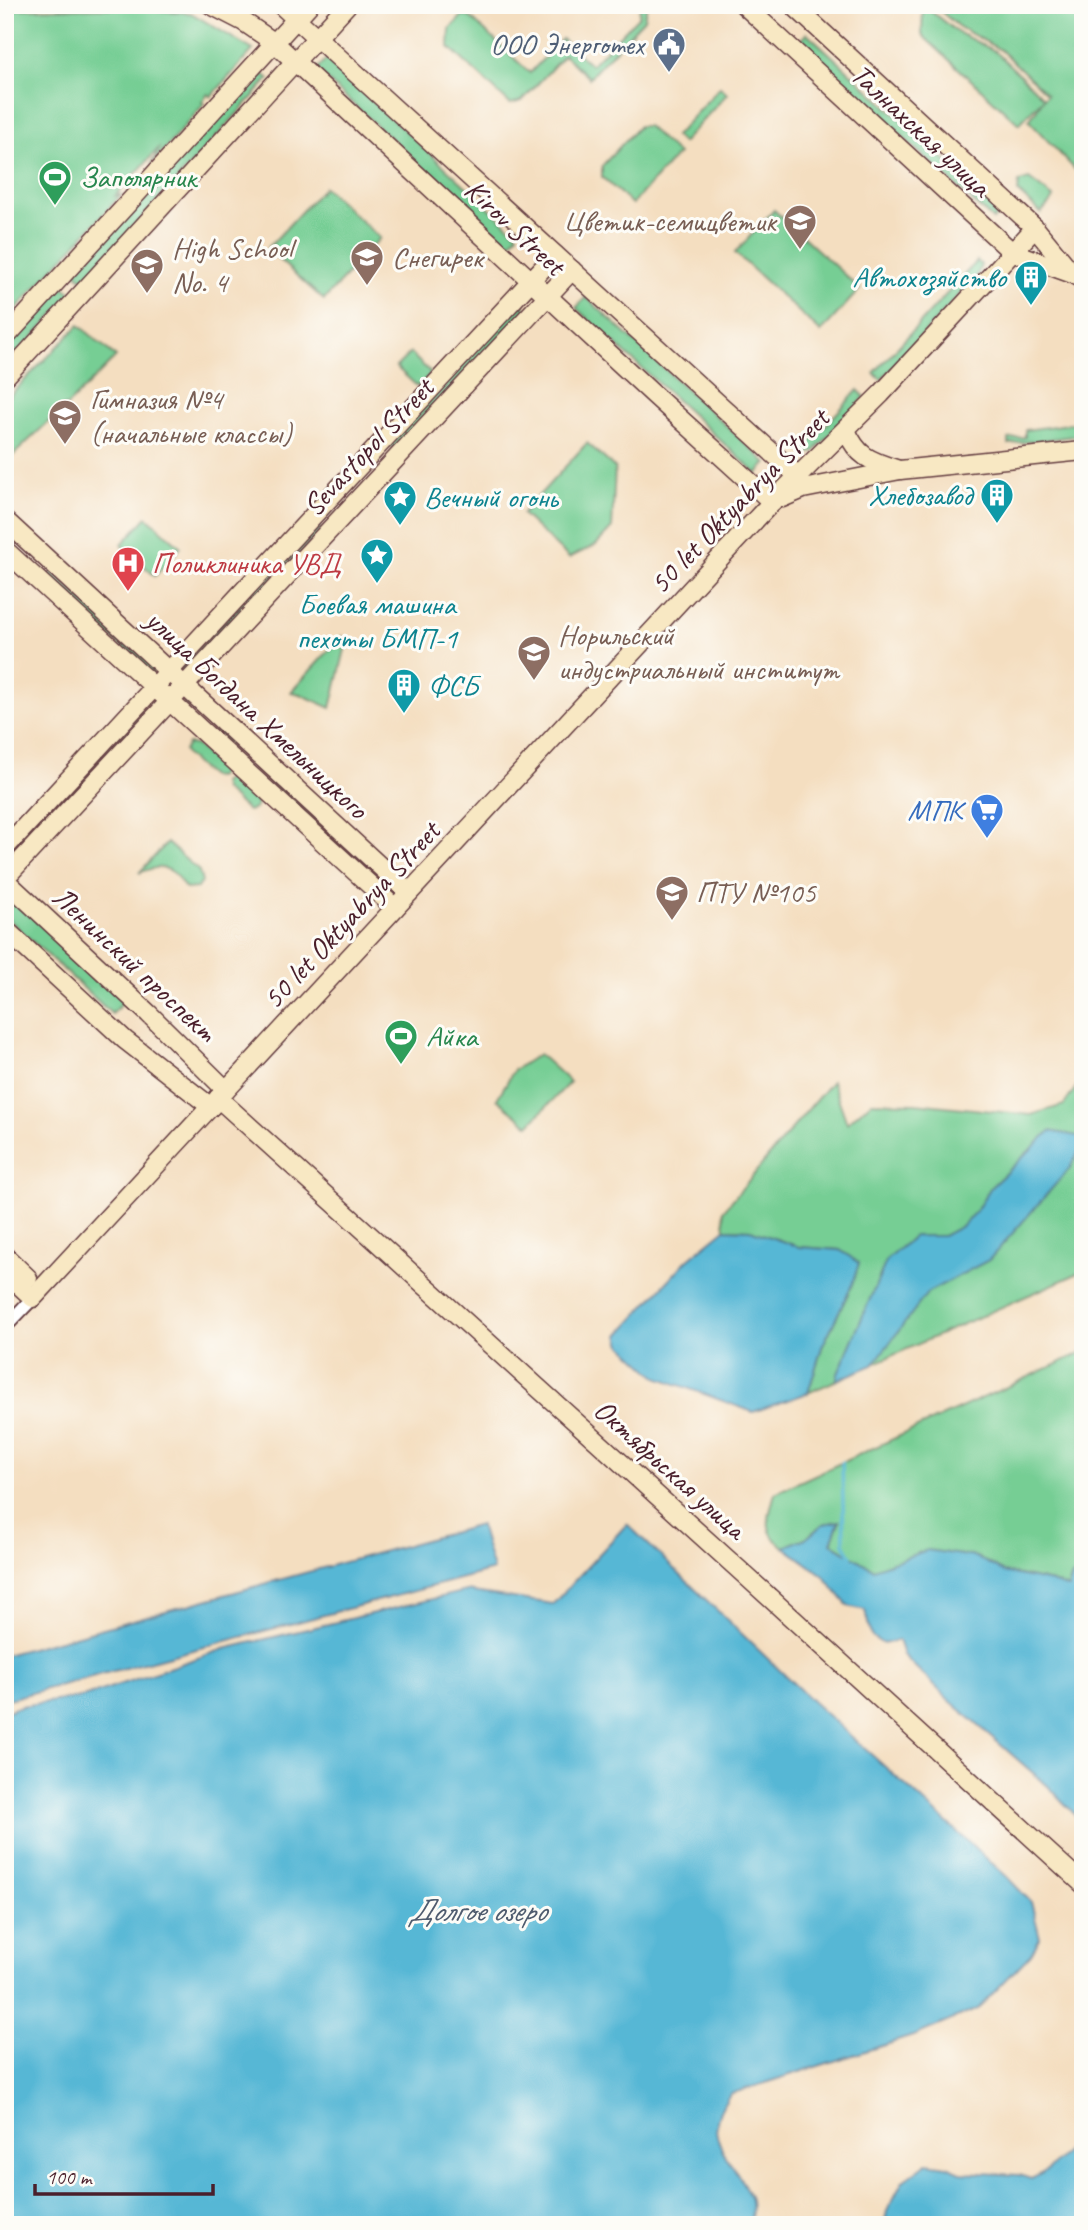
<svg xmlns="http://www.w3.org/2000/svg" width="1088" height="2230" viewBox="0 0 1088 2230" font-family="Caveat,sans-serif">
  <rect width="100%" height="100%" fill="#fdfcf7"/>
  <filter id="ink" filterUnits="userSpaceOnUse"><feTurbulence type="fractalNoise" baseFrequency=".0143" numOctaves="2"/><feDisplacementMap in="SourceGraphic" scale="14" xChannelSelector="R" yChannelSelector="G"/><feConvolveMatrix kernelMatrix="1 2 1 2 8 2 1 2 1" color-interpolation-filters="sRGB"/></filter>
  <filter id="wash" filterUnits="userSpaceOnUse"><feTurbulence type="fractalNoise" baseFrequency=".00686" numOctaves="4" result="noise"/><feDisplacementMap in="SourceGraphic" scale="28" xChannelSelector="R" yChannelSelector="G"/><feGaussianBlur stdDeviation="1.57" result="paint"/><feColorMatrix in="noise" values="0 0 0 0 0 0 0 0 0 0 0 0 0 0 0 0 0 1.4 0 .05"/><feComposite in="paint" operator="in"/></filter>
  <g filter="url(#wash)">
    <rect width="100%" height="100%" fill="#f4dec0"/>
    <!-- green -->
    <g fill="#76ce94" stroke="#607660" stroke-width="2">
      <path d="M640 5H647L644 19 589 78 564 55 522 101 510 104 449 47 450 29 462 16 470 17 530 73 562 39 591 65 639 16Z"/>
      <path d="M923 5 957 32 995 51 1044 98 1019 124 922 35Z"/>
      <path d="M933 5H1083V178L1029 121 1047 94 1001 50 959 27Z"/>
      <path d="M128 8 191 13 253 50 211 97 208 94 202 102 204 104 151 165 160 147 115 196 121 195 5 321V9Z"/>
      <path d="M807 33 1001 211 993 220 799 42Z"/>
      <path d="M327 59 518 234 508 246 316 70Z"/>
      <path d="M260 71 269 79 85 281 75 272Z"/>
      <path d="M720 87 727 94 682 143 675 136Z"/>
      <path d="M639 126H647L678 154 632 204 602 177V166Z"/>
      <path d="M1029 179 1054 198 1041 213 1018 192 1019 182Z"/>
      <path d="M324 187 380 238 324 300 267 249Z"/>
      <path d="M774 210 860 289 821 332 735 253Z"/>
      <path d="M977 261 981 265 977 276 881 380 874 373Z"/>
      <path d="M63 286 73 294 5 368V349Z"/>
      <path d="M586 297 767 463 757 474 576 308Z"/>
      <path d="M519 304H523L526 309 396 450 388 444Z"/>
      <path d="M79 325 116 357 67 406H65L5 463V396L7 398Z"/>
      <path d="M410 353 431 373 418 387 396 367Z"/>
      <path d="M858 390 865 397 814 452 805 454 802 451Z"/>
      <path d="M1083 422V435L1009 444V439L1025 437V430Z"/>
      <path d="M587 443 615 468 612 528 596 545 569 558 522 514Z"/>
      <path d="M147 517 181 547 155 576 121 545Z"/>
      <path d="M315 523 322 530 184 673 181 671V667Z"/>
      <path d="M52 572 156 669 154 672 151 673 46 579Z"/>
      <path d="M342 636 347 641 331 708 300 694 291 692Z"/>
      <path d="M188 698 391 888 386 891 183 702Z"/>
      <path d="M154 699 158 703 19 853 13 851Z"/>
      <path d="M188 744 196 745 219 766 221 771 219 776 214 778 209 776 186 755 184 751Z"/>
      <path d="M229 778C239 782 252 794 257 804L255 809 248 811 224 790 222 783Z"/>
      <path d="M167 843 199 871 202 882 197 888 186 889C181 884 179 879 175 874 164 864 151 868 139 873Z"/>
      <path d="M14 899 124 1001 112 1014 5 916V908Z"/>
      <path d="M1083 1019V1271L808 1393 822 1347 852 1285 840 1250 799 1247 750 1230 725 1229 723 1211 832 1081 847 1123 871 1102 915 1103 1031 1115 1064 1105 1079 1083 1082 1051Z"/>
      <path d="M539 1054 570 1082 529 1125 497 1099 514 1070Z"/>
      <path d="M1083 1352V1570L1072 1576 1068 1588 1052 1582 1004 1572 976 1557 873 1569 831 1543 839 1522 823 1524 808 1537 784 1547C761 1532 769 1516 775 1493Z"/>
    </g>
    <!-- water -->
    <g fill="#56b7d5" stroke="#506b80" stroke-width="2">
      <path d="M1050 1131 1083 1137V1144L1070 1168 989 1260 928 1292 873 1365 837 1380V1376L887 1259 914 1236H943L962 1226 976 1211 991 1187Z"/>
      <path d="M725 1229 750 1230 799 1247 840 1250 859 1263 852 1285 822 1347 808 1393 753 1412 657 1377 622 1345 619 1335 687 1260Z"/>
      <path d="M839 1521 831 1543 873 1569 927 1550 976 1557 1004 1572 1052 1582 1068 1588 1072 1576 1083 1570V1823L1048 1786 948 1699 903 1655 898 1640 883 1644 871 1636 865 1610 848 1606 823 1575 784 1547 808 1537 823 1524Z"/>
      <path d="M627 1524 813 1702 1006 1876 1031 1902 1040 1938 1031 1954 978 2009 916 2035 730 2094C696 2140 734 2158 750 2197 753 2205 751 2216 751 2225H5V1712L21 1706 83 1697 224 1649 466 1591 553 1604Z"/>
      <path d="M480 1525 493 1570 5 1700V1655Z"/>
      <path d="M1083 2120V2225H884L887 2211 903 2181 927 2163 947 2166 961 2172 1019 2175 1031 2179C1063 2164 1067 2150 1083 2120Z"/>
    </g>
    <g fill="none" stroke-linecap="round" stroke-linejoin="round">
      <!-- stream -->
      <path stroke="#56b7d5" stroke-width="3.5" d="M842 1462 844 1544 851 1556"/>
    </g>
  </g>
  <g filter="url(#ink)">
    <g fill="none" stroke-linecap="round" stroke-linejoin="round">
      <defs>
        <path id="street" d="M5 1327 33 1298"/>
        <g id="secondary">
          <path d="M211 5 244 22 275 43 654 395 772 502"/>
          <path d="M281 5 799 477"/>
          <path d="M744 5 1012 252 1073 274 1083 280"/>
          <path d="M793 5 1035 228 1073 274"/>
          <path d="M5 338 309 5"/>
          <path d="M5 377 347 5"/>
          <path d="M846 430C858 458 871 461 899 470"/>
          <path d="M782 498 803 489 900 470 1083 451"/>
          <path d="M5 520 409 893"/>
          <path d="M5 550 395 908"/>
          <path d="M5 848 555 255"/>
          <path d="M5 878 572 270"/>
          <path d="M5 880 149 1014 226 1090"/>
          <path d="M5 929 125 1040 211 1107"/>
          <path d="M218 1098 746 1576 1083 1884"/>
          <path d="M5 1256 28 1278"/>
          <path d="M5 1272 33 1298 772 502 881 394 1035 228"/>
        </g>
      </defs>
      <!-- street casing -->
      <use href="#street" stroke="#643c41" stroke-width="16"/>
      <!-- secondary casing -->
      <use href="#secondary" stroke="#643c41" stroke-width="21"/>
      <!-- street -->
      <use href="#street" stroke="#fff" stroke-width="12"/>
      <!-- secondary -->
      <use href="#secondary" stroke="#f8e8c3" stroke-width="18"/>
    </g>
  </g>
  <!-- icons -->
  <defs>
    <symbol id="civic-pin" viewBox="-11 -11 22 30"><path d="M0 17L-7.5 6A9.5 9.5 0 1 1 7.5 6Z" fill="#5c6f8a" stroke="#fdfcf7"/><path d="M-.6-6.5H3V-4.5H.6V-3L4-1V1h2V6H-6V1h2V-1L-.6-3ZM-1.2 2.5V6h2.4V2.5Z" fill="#fff"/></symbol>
    <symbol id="stadium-pin" viewBox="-11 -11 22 30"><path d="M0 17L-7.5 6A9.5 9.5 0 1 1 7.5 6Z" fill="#2e9e5b" stroke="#fdfcf7"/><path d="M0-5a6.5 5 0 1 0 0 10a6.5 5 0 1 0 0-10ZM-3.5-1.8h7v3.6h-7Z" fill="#fff"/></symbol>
    <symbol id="school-pin" viewBox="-11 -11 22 30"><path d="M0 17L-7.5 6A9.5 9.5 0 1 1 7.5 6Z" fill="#8d6e63" stroke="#fdfcf7"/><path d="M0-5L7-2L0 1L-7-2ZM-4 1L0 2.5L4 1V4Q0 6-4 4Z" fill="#fff"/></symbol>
    <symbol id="building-pin" viewBox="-11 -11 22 30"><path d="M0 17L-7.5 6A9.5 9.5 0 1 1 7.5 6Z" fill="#0f9aa8" stroke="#fdfcf7"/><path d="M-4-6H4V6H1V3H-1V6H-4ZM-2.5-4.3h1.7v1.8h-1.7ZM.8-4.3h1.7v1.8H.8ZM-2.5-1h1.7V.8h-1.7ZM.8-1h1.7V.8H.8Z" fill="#fff"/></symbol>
    <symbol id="sight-pin" viewBox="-11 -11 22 30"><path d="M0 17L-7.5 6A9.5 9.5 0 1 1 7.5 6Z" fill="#0f9aa8" stroke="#fdfcf7"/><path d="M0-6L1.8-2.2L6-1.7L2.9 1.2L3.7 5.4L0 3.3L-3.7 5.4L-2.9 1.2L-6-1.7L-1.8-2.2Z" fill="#fff"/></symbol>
    <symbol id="hospital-pin" viewBox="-11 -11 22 30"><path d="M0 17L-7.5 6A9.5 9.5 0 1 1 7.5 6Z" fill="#e0444e" stroke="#fdfcf7"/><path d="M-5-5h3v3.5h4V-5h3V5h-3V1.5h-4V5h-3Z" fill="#fff"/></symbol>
    <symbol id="university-pin" viewBox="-11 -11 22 30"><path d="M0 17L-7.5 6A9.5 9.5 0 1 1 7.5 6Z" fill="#8d6e63" stroke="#fdfcf7"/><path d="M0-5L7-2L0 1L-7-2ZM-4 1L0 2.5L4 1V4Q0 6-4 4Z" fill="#fff"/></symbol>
    <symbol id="supermarket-pin" viewBox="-11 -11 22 30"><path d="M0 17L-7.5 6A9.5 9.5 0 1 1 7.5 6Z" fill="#3f7fe0" stroke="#fdfcf7"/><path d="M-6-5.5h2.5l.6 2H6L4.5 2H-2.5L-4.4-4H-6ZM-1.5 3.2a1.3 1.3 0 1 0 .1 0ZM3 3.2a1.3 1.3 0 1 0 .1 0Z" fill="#fff"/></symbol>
  </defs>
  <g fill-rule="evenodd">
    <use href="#civic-pin" x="650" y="25" width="38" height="52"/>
    <use href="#stadium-pin" x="36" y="158" width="38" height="52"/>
    <use href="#school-pin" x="781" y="202" width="38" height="52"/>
    <use href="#school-pin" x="348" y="238" width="38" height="52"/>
    <use href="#school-pin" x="128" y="246" width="38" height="52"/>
    <use href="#building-pin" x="1012" y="258" width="38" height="52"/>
    <use href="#school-pin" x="46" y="397" width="38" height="52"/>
    <use href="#building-pin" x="978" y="476" width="38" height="52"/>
    <use href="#sight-pin" x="381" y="478" width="38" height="52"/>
    <use href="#sight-pin" x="358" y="536" width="38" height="52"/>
    <use href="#hospital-pin" x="109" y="544" width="38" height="52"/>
    <use href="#university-pin" x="515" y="633" width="38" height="52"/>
    <use href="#building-pin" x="385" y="666" width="38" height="52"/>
    <use href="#supermarket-pin" x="968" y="791" width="38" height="52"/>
    <use href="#university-pin" x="653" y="873" width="38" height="52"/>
    <use href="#stadium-pin" x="382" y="1017" width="38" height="52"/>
  </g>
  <g text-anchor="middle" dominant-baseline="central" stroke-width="6" stroke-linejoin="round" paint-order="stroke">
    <!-- service labels -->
    <g font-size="30" fill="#4e5e75" stroke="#fdfcf7" text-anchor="end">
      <text x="644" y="44">ООО Энерготех</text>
    </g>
    <!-- street labels -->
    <g font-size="30" fill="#4a1f2b" stroke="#fdfcf7">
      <text transform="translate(921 130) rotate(43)">Талнахская улица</text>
      <text transform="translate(515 227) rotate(43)">Kirov Street</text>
      <text transform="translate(368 447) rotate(-47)">Sevastopol Street</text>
      <text transform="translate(739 501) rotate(-46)">50 let Oktyabrya Street</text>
      <text transform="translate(257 714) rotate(43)">улица Богдана Хмельницкого</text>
      <text transform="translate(351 915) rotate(-47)">50 let Oktyabrya Street</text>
      <text transform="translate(135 964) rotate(43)">Ленинский проспект</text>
      <text transform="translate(670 1469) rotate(42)">Октябрьская улица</text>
    </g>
    <!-- leisure labels -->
    <g font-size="30" fill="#27864d" stroke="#fdfcf7" text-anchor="start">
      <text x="80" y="177">Заполярник</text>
      <text x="426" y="1036">Айка</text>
    </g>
    <!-- education labels -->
    <g font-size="30" fill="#785e54" stroke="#fdfcf7" text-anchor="start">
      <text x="776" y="221" text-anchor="end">Цветик-семицветик</text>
      <text x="172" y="248">High School<tspan x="172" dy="34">No. 4</tspan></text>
      <text x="392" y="257">Снегирек</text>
      <text x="90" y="399">Гимназия №4<tspan x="90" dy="34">(начальные классы)</tspan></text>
      <text x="558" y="635">Норильский<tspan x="558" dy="34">индустриальный институт</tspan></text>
      <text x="696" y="892">ПТУ №105</text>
    </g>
    <!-- culture labels -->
    <g font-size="30" fill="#0d838f" stroke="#fdfcf7" text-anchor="end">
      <text x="1006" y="277">Автохозяйство</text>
      <text x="972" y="495">Хлебозавод</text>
      <text x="424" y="497" text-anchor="start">Вечный огонь</text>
      <text x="377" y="604" text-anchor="middle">Боевая машина<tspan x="377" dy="34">пехоты БМП-1</tspan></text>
      <text x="428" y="685" text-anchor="start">ФСБ</text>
    </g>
    <!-- health labels -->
    <g font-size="30" fill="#be3a42" stroke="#fdfcf7" text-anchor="start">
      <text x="152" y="563">Поликлиника УВД</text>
    </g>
    <!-- shop labels -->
    <g font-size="30" fill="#366cbe" stroke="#fdfcf7" text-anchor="end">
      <text x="962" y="810">МПК</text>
    </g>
    <!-- water labels -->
    <g font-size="32" font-style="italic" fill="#4f5c6f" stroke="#fdfcf7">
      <text x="477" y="1910">Долгое озеро</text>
    </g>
  </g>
  <!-- margin -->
  <rect width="1088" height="2230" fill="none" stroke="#fdfcf7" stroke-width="28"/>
  <!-- scale -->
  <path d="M35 2184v10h178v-10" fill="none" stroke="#4a1f2b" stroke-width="3.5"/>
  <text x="46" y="2184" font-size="21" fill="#4a1f2b" stroke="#fdfcf7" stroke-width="5" paint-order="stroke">100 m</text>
</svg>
